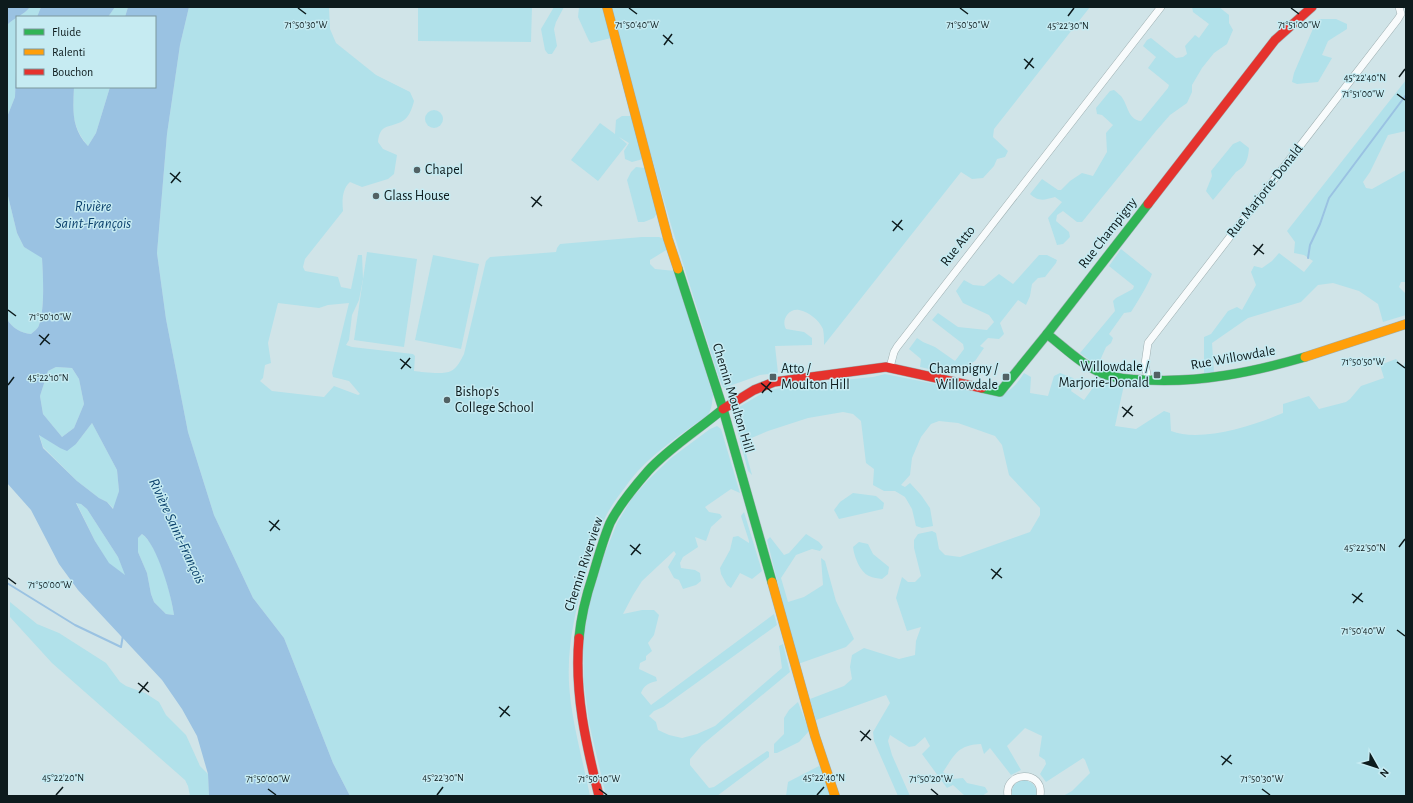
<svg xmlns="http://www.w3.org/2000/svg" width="1413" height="803" viewBox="0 0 1413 803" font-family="'Alegreya Sans',sans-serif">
  <rect width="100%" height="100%" fill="#d0e4e8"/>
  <!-- green -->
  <g fill="#b1e1ea" fill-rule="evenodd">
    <path d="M30 7H41L37 17H17V68L15 97 7 117V25C14 18 24 15 30 7Z"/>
    <path d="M115 7H128L125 17H108Z"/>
    <path d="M189 7H329L330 29 336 43 376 75 410 92 414 101C412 109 409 118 401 122 388 128 380 124 378 142L383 149 397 155 394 174 388 179 362 187 350 182C342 189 342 201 343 211L305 259 303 267 305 271 338 277 341 287 351 289 358 255H362L363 279 359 300 352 315 349 340 346 345 352 347 413 354 415 356 414 371C422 372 444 375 451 371 457 368 461 360 464 354L486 261 490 257 556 252 557 248 560 244 642 237H659L665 239 668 249 650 260V264L655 269 675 271 713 395C712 403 712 408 708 415 679 436 647 456 626 486 619 495 611 506 606 516 597 533 592 552 587 570 576 607 567 644 569 683 571 720 583 760 590 796H350L333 763 284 638 253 598 214 515 188 432 166 319 157 253 167 134 180 45ZM278 303 319 308 328 305 349 303 332 373 333 377 349 381 360 394 358 395 334 386 324 397 272 391 260 381 263 378 265 365 271 363 268 343Z"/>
    <path d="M418 7H532L531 42 418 41Z"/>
    <path d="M554 7H564L556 22 554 29 557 46 552 54H548L545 50 541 29Z"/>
    <path d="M579 7H604L611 38 591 43 589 41 578 17Z"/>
    <path d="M612 7H1090L994 129 993 137 1008 151 1005 157 997 159 994 166 983 178 972 179 961 172 824 345C824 340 824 334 823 329 819 320 809 312 799 310 788 308 781 321 786 329L804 332 812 338V345L775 346 778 373 760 375 724 388 722 386 716 369 671 225 646 137Z"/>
    <path d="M1192 7H1219L1229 15V23L1233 30 1227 44 1214 53 1202 68 1192 85V92L1187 103 1170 115 1156 131 1082 222H1077L1063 211 1057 215 1056 221 1069 232 1070 237 1063 244 1057 245 1048 218 1062 202 1055 197C1044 200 1039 202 1030 194L1042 179 1058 190H1061L1070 181 1082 173 1093 176 1107 152 1106 133 1113 125 1102 115 1097 114 1096 108 1110 91 1114 90C1117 93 1121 95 1123 99 1128 107 1129 120 1141 121L1168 88 1169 85 1148 68 1156 57 1143 46 1147 40 1151 38 1176 58 1183 57 1187 54 1185 46 1195 35 1199 38 1209 24 1193 12Z"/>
    <path d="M1319 19H1336L1347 24V29L1328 41 1322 55 1332 58 1318 82 1297 84 1292 82 1294 73 1315 24Z"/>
    <path d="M1406 80V131L1388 135 1370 172 1363 182 1366 188 1372 189 1406 170V282H1401L1399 287 1406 294V315L1383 322 1378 304 1359 291 1333 283 1318 285 1301 302 1248 318 1212 343 1214 372 1210 374H1204V337L1211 334 1228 311 1237 307 1242 310 1256 285 1251 272 1254 266 1262 268 1272 261 1279 253 1304 272 1313 261 1304 255 1294 253 1295 242 1287 231Z"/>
    <path d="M74 87H110L96 133 88 146C71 125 73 112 74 87Z"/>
    <circle cx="434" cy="119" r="9"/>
    <path d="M622 116H632L643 159 632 162 625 159 624 151 629 143 619 137 627 144 598 181 571 160 600 123 615 134 616 120Z"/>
    <path d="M1240 141 1249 148C1248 160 1246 166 1236 172L1213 200 1206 191 1212 176 1211 171 1233 144Z"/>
    <path d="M636 167 645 168 657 213 654 218 644 222H638L627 180 631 172Z"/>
    <path d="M7 192 17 233 24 247 42 257C43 275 45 308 39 325 38 329 34 331 31 334 21 333 12 328 7 319Z"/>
    <path d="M1121 249 1152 274C1148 285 1138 301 1131 312L1124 313 1109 334 1113 338 1111 343 1106 347 1098 365 1092 362 1080 353 1115 311 1113 301 1116 298 1133 289 1134 286 1109 266Z"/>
    <path d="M367 252 417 259 404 347 354 340Z"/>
    <path d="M433 255 479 264 461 349 415 340Z"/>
    <path d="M1039 255H1047L1057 260 1056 263 1045 277 1038 278 1032 284 1030 296 1026 305 1018 300 1000 323 1004 334 999 339 988 338 980 346 984 348 975 361 960 370 951 374 920 367 921 359 909 349 917 338 923 342 935 347 955 361 964 349 963 344 932 320 938 313 958 327 987 330 994 322 989 315 963 303 956 291 964 280 973 285 984 286 999 274 1013 284Z"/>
    <path d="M1396 359 1403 367 1406 359V796H1063L1072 791 1090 773 1085 760 1083 758 1046 782 1040 774 1046 764 1045 760 1039 756 1042 736 1025 728 1007 746 1021 770 1011 775 990 748 984 754 981 744C958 745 955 754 943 772L952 779 963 778 967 783 985 787 988 792 982 796H965L953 785 947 788 922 754 930 746 925 737 915 746 909 747 890 735 888 741 892 755 910 796H898L874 741 873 732 890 703 886 695 816 720 810 699 844 686 852 679 850 667 852 655 864 648 899 659 915 655 916 641 921 627 907 631 896 598 902 577 908 582H915L921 576 914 548V540L918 534 932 531 936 533 939 549 945 555 960 557 1030 532 1040 515V508L1009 475 1002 445 995 436 958 423 939 421 931 424 921 437 912 458 910 475 901 485 905 487 910 483 921 495 930 508 933 526 922 528 916 526 912 509 905 497 895 491H884L873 485 874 469 866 463 861 421 853 414 843 412 808 418 768 431 749 439 744 446 752 475 748 471 733 414 734 410 766 391 794 385 873 377 885 374 996 396C1009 394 1017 384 1024 373L1031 377 1030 393 1048 396 1054 376 1060 373 1073 378 1075 381 1071 391 1084 400 1100 378 1111 382 1124 385 1115 426 1136 429 1164 411 1170 413 1171 431C1201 443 1255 425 1283 413V404L1309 396 1319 409 1346 402 1350 399 1361 386 1384 378 1380 365Z"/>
    <path d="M56 367 72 368 79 379 84 404 74 428 62 437 43 414 40 396 48 371Z"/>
    <path d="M92 423 117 470 119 491 114 509 107 502 99 498 77 481 43 447 39 434 60 448 76 444Z"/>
    <path d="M717 426 721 429 740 493 731 489 705 507 709 512 720 514 722 517 711 527 706 541 695 537 698 547 683 557 680 563 681 568 695 570 700 573 701 581 696 585 683 589 679 580 674 578 668 567 676 554 674 551 642 581 633 595 623 614 642 610H654L659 615 654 635 648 643 652 651 646 656V660L640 663 639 669 656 677 657 681C649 683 644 685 641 693L651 705 774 614 777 625 663 707 654 711 649 716 656 722 658 730 669 735 682 738 697 734 715 726 782 668 779 646 783 644 790 672 702 745 690 759V765L709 788 714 787 767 751 769 752V757L717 796H606L589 723 584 683 583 645 589 602 605 553 617 523 632 498 649 479 671 458 710 429Z"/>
    <path d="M853 493 876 496 884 503 883 509 839 519 834 510 840 502Z"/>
    <path d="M76 502 81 504 87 509 118 557 126 576 109 564 95 541Z"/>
    <path d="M744 512 762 571 752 579 740 573 731 588 727 585 721 574 720 568 730 550 733 537 738 536 749 543V541L741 516Z"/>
    <path d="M142 534C159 547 171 594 174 615L166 614 154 602 151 594 147 573 138 552V538Z"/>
    <path d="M806 534 819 542 823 547 820 551 812 549 796 555 781 578 788 602 804 597 823 585 821 558 825 561 836 601 854 639 846 647 798 664 767 540 770 537 784 555 789 553Z"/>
    <path d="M859 542 868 544 873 554 889 567 888 574 882 579C878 578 873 578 869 576 860 572 854 556 853 547Z"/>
    <path d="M10 602 37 624 59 633 106 663 120 682 126 686 145 693 159 702 166 715 186 735 200 766 208 774 209 796H190L188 786 185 780 52 663 10 617Z"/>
    <path d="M798 702 809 731 799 742 777 753H774V744L784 734V718L789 710Z"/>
    <path d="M819 766 821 768 831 796H824L823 795 821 796H786L788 782Z"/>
    <path d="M1023 780C1033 781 1037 787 1037 796H1012C1011 787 1015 782 1023 780Z"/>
  </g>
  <!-- water -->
  <g fill="#9ac2e2" fill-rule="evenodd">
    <path d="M7 7H30C24 15 14 18 7 25Z"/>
    <path d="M41 7H115L108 17H37Z"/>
    <path d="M128 7H189L180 45 167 134 157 253 166 319 188 432 214 515 253 598 284 638 333 763 350 796H209L208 774 197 736 182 709 162 680 78 590 59 564 31 510 7 483V319C12 328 21 333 31 334 34 331 38 329 39 325 45 309 43 275 42 258L24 247 17 233 7 192V117L15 97 16 71 17 68V87H74C73 110 71 128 88 146L96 133 110 87H155V17H125ZM56 367 72 368 79 379 84 404 74 428 62 437 43 414 40 396 48 371ZM92 423 117 470 119 491 113 509 107 502 99 498 77 481 43 448 39 435 60 448 67 451 76 444ZM76 503 81 504 87 509 118 557 125 575 109 563 95 541ZM142 534C157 544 172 597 174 615L166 614 154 602 151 594 147 573 138 552V538Z"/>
  </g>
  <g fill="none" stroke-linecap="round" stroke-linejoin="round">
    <!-- stream -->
    <g stroke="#9ac2e2" stroke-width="2">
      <path d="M1308 258 1310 245 1320 224 1329 198 1406 95"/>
      <path d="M7 583 75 625 121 647 123 635"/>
    </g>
    <defs>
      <g id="street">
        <path d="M890 367 894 352 897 347 1161 7"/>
        <path d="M1148 380 1145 364 1148 343 1398 19 1401 14 1399 7"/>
        <path d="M1008 796C1003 771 1045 769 1040 796"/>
      </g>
      <g id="fast">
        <path d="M678 269 723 409 772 582"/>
        <path d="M1047 334C1065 348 1083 366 1104 374 1117 379 1132 380 1146 380 1200 383 1253 372 1305 357"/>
        <path d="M982 388 1000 392 1047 334 1148 204"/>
        <path d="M579 638C581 616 586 596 593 575 598 558 603 540 610 523 619 505 634 487 648 471 669 448 698 430 723 409"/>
      </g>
      <g id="slow">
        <path d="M607 7 668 239 678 269"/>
        <path d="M1305 357 1406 324"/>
        <path d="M772 582 815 736 835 796"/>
      </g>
      <g id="jam">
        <path d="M1148 204 1275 40 1312 7"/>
        <path d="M723 409 754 390 774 382 886 367 982 388"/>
        <path d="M579 638C574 692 586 744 599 796"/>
      </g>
    </defs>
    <!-- street casing -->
    <use href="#street" stroke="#9daeb0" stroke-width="8"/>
    <!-- fast casing -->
    <use href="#fast" stroke="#9daeb0" stroke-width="10"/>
    <!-- slow casing -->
    <use href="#slow" stroke="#9daeb0" stroke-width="10"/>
    <!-- jam casing -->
    <use href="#jam" stroke="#9daeb0" stroke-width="10"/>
    <!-- street -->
    <use href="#street" stroke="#f8fbfc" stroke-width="7"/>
    <!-- fast -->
    <use href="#fast" stroke="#30b455" stroke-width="9"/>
    <!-- slow -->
    <use href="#slow" stroke="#ff9f0a" stroke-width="9"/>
    <!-- jam -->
    <use href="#jam" stroke="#e5322d" stroke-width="9"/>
  </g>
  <!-- ticks -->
  <path fill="none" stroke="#0d1b1d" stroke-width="1.5" d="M298 8 306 14M629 8 637 14M960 8 968 14M1291 8 1299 14M1068 16 1074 8M663 35 673 44M664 45 672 34M1024 59 1034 68M1025 69 1033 58M1399 77 1405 69M1397 94 1405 100M170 173 181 182M171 183 180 172M531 197 542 206M532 207 541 196M892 221 903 230M893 231 902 220M1253 245 1264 254M1254 255 1263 244M8 310 16 316M39 335 50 344M40 345 49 334M400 359 411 368M1397 362 1405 368M401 369 410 358M761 383 772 392M8 385 14 377M762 393 771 382M1122 407 1133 416M1123 417 1132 406M269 521 280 530M270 531 279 520M630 545 641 554M1399 547 1405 539M631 555 640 544M991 569 1002 578M8 578 16 584M992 579 1001 568M1352 594 1363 602M1353 603 1362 593M1397 630 1405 636M138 683 149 692M139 693 148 682M499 707 510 716M500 717 509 706M860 731 871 740M861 741 870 730M1221 756 1232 764M1222 765 1231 755M268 789 276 795M599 789 607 795M931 789 938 795M1262 789 1270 795M56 795 63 787M437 795 443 787M817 795 824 787"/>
  <!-- markers -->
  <g fill="#516164" stroke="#c6ebf2" stroke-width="1.5">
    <circle cx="417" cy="170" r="4"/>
    <circle cx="376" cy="196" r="4"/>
    <rect x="1153" y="371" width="8" height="8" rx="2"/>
    <rect x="769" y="373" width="8" height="8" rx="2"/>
    <rect x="1002" y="373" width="8" height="8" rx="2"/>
    <circle cx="447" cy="400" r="4"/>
  </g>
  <g text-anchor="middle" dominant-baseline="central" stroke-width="3" stroke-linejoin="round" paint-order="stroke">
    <!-- poi labels -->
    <g font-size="14" fill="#0d1b1d" stroke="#c6ebf2" text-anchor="start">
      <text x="425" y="170">Chapel</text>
      <text x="384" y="196">Glass House</text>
      <text x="1149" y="367" text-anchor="end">Willowdale /<tspan x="1149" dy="16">Marjorie-Donald</tspan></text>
      <text x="781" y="369">Atto /<tspan x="781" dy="16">Moulton Hill</tspan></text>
      <text x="998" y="369" text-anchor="end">Champigny /<tspan x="998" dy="16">Willowdale</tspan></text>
      <text x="455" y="392">Bishop's<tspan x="455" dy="16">College School</tspan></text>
    </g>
    <!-- street labels -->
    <g font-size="14" fill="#0d1b1d" stroke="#c6ebf2">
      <text transform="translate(1265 191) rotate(-52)">Rue Marjorie-Donald</text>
      <text transform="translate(1108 233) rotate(-52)">Rue Champigny</text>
      <text transform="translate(958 246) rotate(-52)">Rue Atto</text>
      <text transform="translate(1233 358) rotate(-10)">Rue Willowdale</text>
      <text transform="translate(733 398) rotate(73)">Chemin Moulton Hill</text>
      <text transform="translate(584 564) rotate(-72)">Chemin Riverview</text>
    </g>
    <!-- water labels -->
    <g font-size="15" font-style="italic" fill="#0c426d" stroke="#c6ebf2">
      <text x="93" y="206">Rivière<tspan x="93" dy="17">Saint-François</tspan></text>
      <text transform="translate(177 531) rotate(65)">Rivière Saint-François</text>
    </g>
  </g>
  <g font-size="10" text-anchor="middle" fill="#0d1b1d" stroke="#c6ebf2" stroke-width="3" stroke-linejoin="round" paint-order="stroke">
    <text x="306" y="28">71°50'30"W</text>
    <text x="1299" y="28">71°51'00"W</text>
    <text x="637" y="28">71°50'40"W</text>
    <text x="968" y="28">71°50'50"W</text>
    <text x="1068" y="29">45°22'30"N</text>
    <text x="1365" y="81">45°22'40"N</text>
    <text x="1363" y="97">71°51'00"W</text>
    <text x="50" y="320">71°50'10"W</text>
    <text x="1363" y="365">71°50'50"W</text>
    <text x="48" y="381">45°22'10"N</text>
    <text x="1365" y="551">45°22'50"N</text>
    <text x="50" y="588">71°50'00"W</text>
    <text x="1363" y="634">71°50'40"W</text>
    <text x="63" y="781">45°22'20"N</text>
    <text x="443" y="781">45°22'30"N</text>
    <text x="824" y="781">45°22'40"N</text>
    <text x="268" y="782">71°50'00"W</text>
    <text x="599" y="782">71°50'10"W</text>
    <text x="931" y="782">71°50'20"W</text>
    <text x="1262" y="782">71°50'30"W</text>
  </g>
  <!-- border -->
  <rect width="1413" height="803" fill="none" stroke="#0d1b1d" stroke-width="16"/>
  <!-- legend -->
  <rect x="16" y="16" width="140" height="72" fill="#c6ebf2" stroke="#7c989d"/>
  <rect x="24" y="29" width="20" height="6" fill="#30b455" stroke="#7c989d"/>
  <text x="52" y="36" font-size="12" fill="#0d1b1d">Fluide</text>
  <rect x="24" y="49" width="20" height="6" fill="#ff9f0a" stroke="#7c989d"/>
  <text x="52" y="56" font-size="12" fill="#0d1b1d">Ralenti</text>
  <rect x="24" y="69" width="20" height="6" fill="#e5322d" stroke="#7c989d"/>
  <text x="52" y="76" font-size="12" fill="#0d1b1d">Bouchon</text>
  <!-- north arrow -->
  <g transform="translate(1377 767) rotate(129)" stroke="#c6ebf2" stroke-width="3" paint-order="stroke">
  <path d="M0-3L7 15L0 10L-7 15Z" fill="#0d1b1d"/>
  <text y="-6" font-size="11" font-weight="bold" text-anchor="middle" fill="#0d1b1d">N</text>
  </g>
</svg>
